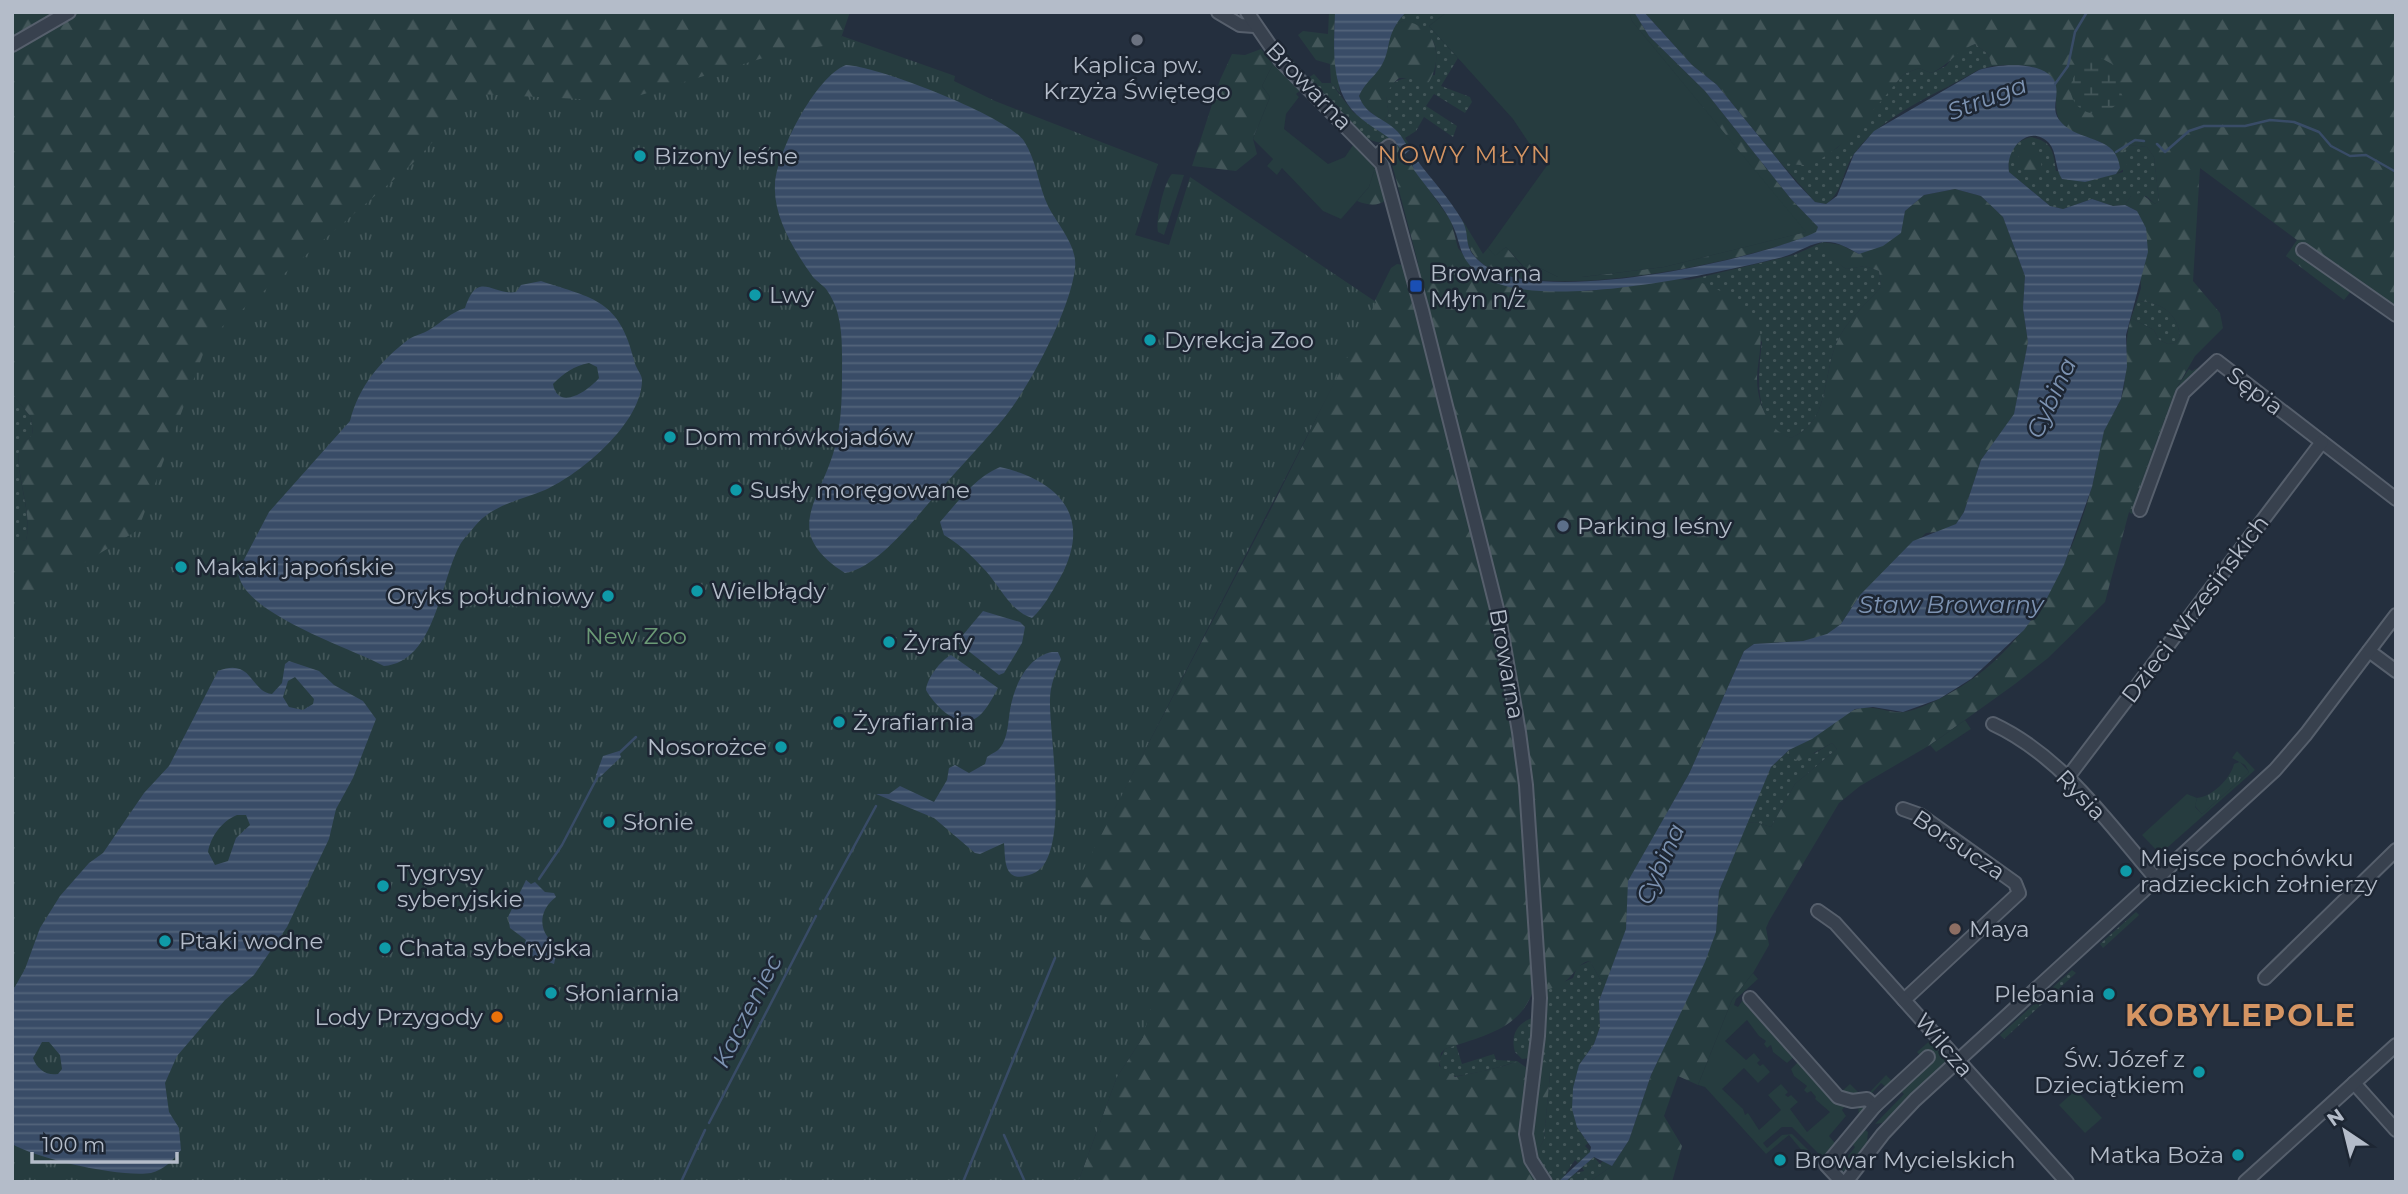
<svg xmlns="http://www.w3.org/2000/svg" width="2408" height="1194" viewBox="0 0 2408 1194" font-family="Montserrat,sans-serif">
  <defs>
    <pattern id="grass-dots" width="8" height="8" patternUnits="userSpaceOnUse" patternTransform="scale(1.75)"><rect width="8" height="8" fill="#263c3f"/><path d="M2 2h.1M6 6h.1" fill="none" stroke="#435659" stroke-width="1.8" stroke-linecap="round"/></pattern>
    <pattern id="forest-firs" width="22" height="20" patternUnits="userSpaceOnUse" patternTransform="scale(1.75)"><rect width="22" height="20" fill="#263c3f"/><path d="M5 1l3.5 6h-7zM16 11l3.5 6h-7z" fill="#435659"/></pattern>
    <pattern id="wetland-marsh" width="20" height="14" patternUnits="userSpaceOnUse" patternTransform="scale(1.75)"><rect width="20" height="14" fill="#263c3f"/><path d="M1 5h8M5 5V1M11 12h8M15 12V8" fill="none" stroke="#435659"/></pattern>
    <pattern id="park-tufts" width="24" height="20" patternUnits="userSpaceOnUse" patternTransform="scale(1.75)"><rect width="24" height="20" fill="#263c3f"/><path d="M3 7l-1-3M5 7V3M7 7l1-3M15 17l-1-3M17 17v-4M19 17l1-3" fill="none" stroke="#435659"/></pattern>
    <pattern id="water-rules" width="6" height="5" patternUnits="userSpaceOnUse" patternTransform="scale(1.75)"><rect width="6" height="5" fill="#394c67"/><path d="M0 2.5h6" fill="none" stroke="#53647b"/></pattern>
  </defs>
  <rect width="100%" height="100%" fill="#242f3e"/>
  <!-- grass -->
  <g fill="url(#grass-dots)">
    <path d="M1406 12H1447L1429 26 1458 58 1441 86 1470 97 1472 102 1465 113 1434 94 1426 106 1457 126 1453 137 1424 117 1416 131 1405 138 1409 144 1407 146 1398 132 1383 122 1389 112C1378 75 1408 78 1435 75 1439 39 1435 36 1403 21L1393 26Z"/>
    <path d="M1276 40 1308 78 1314 74 1322 83H1331L1353 112 1393 140C1388 141 1383 143 1377 142 1350 137 1294 62 1276 40Z"/>
    <path d="M1975 44 1988 54 1992 66 1978 70C1938 94 1882 114 1854 154 1842 171 1844 191 1826 204L1815 202 1780 162 1803 165 1837 148 1904 74 1919 68 1931 73 1946 66 1958 50Z"/>
    <path d="M2031 137C2053 142 2053 151 2056 171L2116 174 2123 172V151L2130 145 2147 147 2154 157 2159 201 2155 204 2146 196H2131L2125 205 2113 206 2092 199 2063 209 2050 206 2009 172C2006 153 2013 142 2031 137Z"/>
    <path d="M1823 242 1828 255 1846 269 1865 266 1879 271 1881 287C1868 302 1851 317 1841 334 1820 370 1834 420 1791 438 1752 426 1758 374 1762 342L1716 290 1689 280 1794 255Z"/>
    <path d="M2137 301C2160 302 2178 312 2180 337L2175 343 2168 344 2159 340 2154 330 2131 318Z"/>
    <path d="M2197 368 2198 371 2187 381 2132 514 2129 512 2176 389 2189 369 2192 371Z"/>
    <path d="M12 394 31 417 33 435C29 438 23 442 21 447 11 461 34 515 26 540L14 543Z"/>
    <path d="M1832 743 1837 749 1795 784 1771 827 1755 822 1746 823 1771 767 1789 750 1790 757 1815 753Z"/>
    <path d="M2136 912 2139 915 2103 948 2100 944Z"/>
    <path d="M2082 953 2084 955 1998 1035 1999 1030Z"/>
    <path d="M1590 961 1601 981 1608 978 1599 1001 1600 1027 1594 1044 1579 1065 1577 1127 1588 1143 1585 1146 1591 1152 1578 1163 1575 1160 1560 1182H1554L1536 1155 1544 1139 1550 1074 1541 1056 1545 990 1573 978 1577 967Z"/>
    <path d="M2072 970 2076 973 2004 1039 2000 1035Z"/>
    <path d="M1535 1017 1531 1058 1522 1059 1515 1052C1510 1035 1517 1022 1535 1017Z"/>
    <path d="M1456 1045 1462 1064 1494 1054 1496 1060 1517 1061C1507 1066 1460 1078 1449 1076L1441 1069 1439 1060 1445 1049Z"/>
    <path d="M1594 1157 1600 1164 1603 1161 1612 1166 1589 1182H1565L1575 1173 1584 1171 1582 1167Z"/>
  </g>
  <!-- forest -->
  <g fill="url(#forest-firs)">
    <path d="M12 12H57L12 40Z"/>
    <path d="M76 12H850L840 41 12 992V542L26 540C34 514 11 461 21 446 24 442 29 438 33 434L31 417 12 394V50Z"/>
    <path d="M1329 12H1335L1334 45 1340 93 1331 83 1330 64 1316 60 1298 35 1303 31 1328 34Z"/>
    <path d="M1629 12H1634L1649 36 1705 91 1791 199 1818 227 1816 233C1752 260 1546 305 1486 266 1469 255 1465 240 1463 221L1483 254 1488 248 1495 255 1506 247 1523 267 1530 263 1558 277H1582L1664 267 1805 232 1632 21Z"/>
    <path d="M1644 12H2396V319L2352 290 2344 300 2286 256 2297 240 2200 168 2193 281 2220 313 2223 328 2195 356 2176 389 2129 512 2105 602 2048 658 2015 684 1930 745 1860 786 1839 803 1769 921 1766 928 1769 945 1753 973 1732 1000 1698 1085 1678 1076 1664 1116 1682 1146 1672 1182H1589L1612 1166 1629 1140 1651 1075 1716 932 1719 891 1746 823 1755 822 1771 827 1795 784 1837 749 1832 743 1799 761 1790 757 1789 750C1810 740 1837 715 1857 709 1873 704 1888 714 1904 712 1914 711 1929 704 1939 699 2022 659 2069 572 2092 486 2097 469 2098 451 2103 434 2107 420 2118 409 2122 396 2129 369 2123 343 2131 318L2154 330 2159 340 2168 344 2175 343 2180 337C2178 312 2160 302 2137 301L2141 288 2137 211 2125 205 2131 196 2140 193 2155 204 2159 201 2154 157 2147 147 2130 145 2123 151 2127 167 2116 174 2120 168C2108 126 2078 149 2060 121 2051 105 2062 86 2050 76 2034 62 2011 65 1992 66L1988 54 1975 44C1954 52 1951 64 1931 73L1919 68 1904 74C1881 99 1837 163 1802 165 1796 165 1787 163 1780 162L1717 85 1692 65Z"/>
    <path d="M1403 21C1437 25 1445 60 1427 85L1419 86 1411 78H1399C1387 88 1384 97 1389 112L1383 122 1363 106 1359 96 1363 86 1381 66 1393 26Z"/>
    <path d="M1261 49 1273 64 1262 86 1270 97 1253 139 1257 154 1236 171 1192 166 1220 80 1232 54 1245 55Z"/>
    <path d="M1397 144 1451 221 1458 248 1479 274C1512 280 1550 292 1584 291 1613 290 1664 276 1690 280 1707 282 1734 297 1747 308 1769 329 1758 352 1757 378 1757 402 1768 431 1791 438 1834 420 1820 370 1841 334 1851 317 1868 302 1881 287L1879 271 1865 266 1846 269 1827 255 1823 242 1841 245 1859 254 1900 233 1905 211 1924 195 1955 189 1981 196 2003 217 2025 276 2023 308 2028 342 2014 415 1981 460 1964 512 1956 524 1944 531 1926 533 1860 595 1841 624 1827 635 1803 641 1754 644 1744 651 1689 774 1629 881 1626 930 1608 978 1601 981 1590 961C1573 963 1576 984 1545 990L1530 783 1415 265 1418 263 1391 160V151Z"/>
    <path d="M2031 146 2040 155 2042 170 2037 177H2029L2017 160 2021 150Z"/>
    <path d="M1375 168 1386 200C1377 207 1367 205 1357 201L1369 187Z"/>
    <path d="M1172 174 1184 175 1164 235 1158 232C1155 221 1164 182 1172 174Z"/>
    <path d="M1397 264 1403 265 1413 307H1416L1498 636 1521 785 1534 988C1521 1030 1482 1036 1445 1049L1441 1053 1439 1066 1455 1077C1472 1073 1503 1068 1517 1061L1527 1068 1520 1135 1525 1160 1537 1182H1078L1117 1077 1143 1037 1075 884 1271 509 1391 268Z"/>
    <path d="M1541 1056 1548 1064 1550 1074 1544 1139 1536 1155 1532 1132Z"/>
  </g>
  <!-- wetland -->
  <path fill="url(#wetland-marsh)" d="M2099 57 2112 64 2123 98C2086 142 2040 80 2099 57Z"/>
  <!-- park -->
  <g fill="url(#park-tufts)">
    <path d="M842 36 955 76 954 81 995 101 1158 164 1135 235 1169 245 1190 177 1376 302 1076 884 1152 948 1156 989 1143 1037 1117 1077 1078 1182H12V600L25 599 138 530 209 338 412 164 478 94 621 101 783 52 837 44Z"/>
    <path d="M2240 762 2249 772 2202 814 2195 806 2197 798C2212 797 2231 778 2234 764Z"/>
  </g>
  <!-- garden -->
  <g fill="#263c3f">
    <path d="M1447 12H1629L1632 21 1806 232 1664 267 1582 277H1558L1530 263 1524 267 1506 247 1495 256 1488 248 1548 164 1529 143 1513 119 1429 26Z"/>
    <path d="M1273 64 1301 90 1296 94 1299 97 1286 114 1284 129 1328 164 1345 157 1353 145 1375 168 1369 187 1341 219 1323 211 1282 168 1277 175 1267 166 1273 159 1253 139 1270 97 1262 86Z"/>
    <path d="M1965 720 1971 729 1936 752 1930 745Z"/>
    <path d="M2237 751 2255 770 2160 854 2142 835 2187 794 2197 798 2195 807 2202 814 2249 772 2245 765 2232 758Z"/>
    <path d="M1753 973 1758 979 1736 999 1734 1005 1738 1007 1742 1001 1748 1002 1796 1055 1787 1063 1773 1052 1771 1045 1767 1048 1764 1044 1766 1041 1759 1036 1747 1020 1725 1041 1746 1060 1754 1053 1760 1060 1757 1063 1760 1066 1763 1064 1770 1072 1758 1083 1744 1068 1722 1089 1743 1109 1745 1115 1748 1113 1759 1130 1781 1110 1768 1095 1781 1084 1788 1092 1785 1095 1788 1097 1791 1095 1798 1102 1790 1109 1807 1132 1830 1112 1815 1099 1816 1097 1811 1091 1807 1093 1804 1090 1807 1086 1794 1076 1791 1069 1800 1060 1837 1101 1845 1106 1842 1110 1846 1116 1829 1136 1835 1143 1859 1117 1858 1104 1863 1102 1868 1105 1867 1109 1826 1157 1821 1156 1792 1127H1782L1763 1143 1767 1148 1782 1135 1792 1134 1815 1157 1813 1164 1789 1135 1766 1154 1705 1087 1698 1085 1732 1000Z"/>
    <path d="M1933 1038 1947 1054 1945 1062 1882 1123 1875 1124 1904 1094 1891 1082 1886 1087 1881 1083 1872 1093 1876 1098 1862 1093 1852 1097 1840 1093 1850 1084 1858 1092 1869 1093 1886 1075 1893 1082 1922 1057 1917 1052Z"/>
    <path d="M2076 1090 2102 1118 2085 1133 2059 1105Z"/>
    <path d="M1862 1128 1868 1132 1867 1142 1844 1171 1834 1168V1162L1840 1166 1855 1147 1851 1143Z"/>
  </g>
  <!-- water -->
  <g fill="url(#water-rules)" fill-rule="evenodd">
    <path d="M1335 12H1406C1383 36 1393 49 1380 68 1373 78 1364 84 1359 96 1366 116 1383 117 1397 131 1402 136 1406 144 1410 150L1405 154C1393 137 1378 132 1363 120 1329 95 1334 50 1335 12Z"/>
    <path d="M1634 12H1644L1692 65 1717 85 1796 182 1815 202 1826 204 1837 196 1854 154 1874 131 1979 70C1997 64 2051 59 2056 86 2059 101 2048 112 2065 126 2085 142 2117 137 2120 168L2116 174 2085 182 2062 179C2055 169 2057 152 2049 143 2029 123 2005 149 2009 172L2050 206 2063 209 2092 199 2113 206 2125 205 2137 211 2146 228 2148 252 2126 335 2127 367 2121 399 2104 431 2092 487 2064 565 2047 598 2024 630 1971 679 1939 699 1903 712 1873 707 1855 709 1812 739 1789 750 1771 767 1719 891 1716 932 1705 962 1651 1075 1629 1140 1612 1166 1594 1157 1565 1182H1558L1590 1152 1591 1147 1577 1127 1572 1109 1573 1088 1579 1065 1594 1044 1600 1027 1599 1001 1626 929 1628 881 1689 774 1744 651 1754 644 1803 641 1827 634 1841 624 1860 595 1913 541 1956 524 1964 512 1981 460 2014 414 2028 342 2023 308 2025 276 2003 217 1981 196 1955 189 1924 195 1905 211 1901 233 1883 246 1859 254C1848 248 1837 241 1824 242 1810 243 1794 255 1779 258 1717 273 1529 316 1478 273 1457 256 1462 243 1451 222 1442 204 1426 187 1414 170L1412 163 1417 160C1431 179 1450 199 1462 220 1472 238 1460 247 1484 265 1541 307 1754 261 1816 232L1818 227 1791 199 1705 91 1649 36Z"/>
    <path d="M846 65C877 66 1007 116 1024 141 1037 161 1038 185 1048 206 1057 224 1078 246 1075 268 1071 309 1027 393 999 424 980 446 959 468 939 491 918 515 877 569 845 573 783 533 817 505 833 454 841 429 842 401 842 375 842 348 844 315 828 292 825 286 817 282 813 277 795 252 773 217 775 185 776 153 816 76 846 65Z"/>
    <path d="M541 281C595 299 619 300 634 360 635 367 641 373 642 379 643 422 581 474 545 490 521 500 492 505 475 526 471 531 465 537 461 543 440 579 436 662 384 666 349 647 240 613 238 571L269 512 350 421C359 386 380 361 409 339 415 335 423 334 429 330 442 322 450 313 465 308 478 269 492 296 516 292L521 285ZM589 363 597 367 599 378C587 392 558 411 553 384 564 373 574 366 589 363Z"/>
    <path d="M1000 467C1061 481 1093 518 1060 578 1051 593 1045 606 1032 618 1009 611 998 582 982 567 971 555 958 543 944 535L940 522C958 502 974 478 1000 467Z"/>
    <path d="M983 611 1020 622 1025 627 1022 643 1004 673 999 675 957 642Z"/>
    <path d="M1052 652H1058L1061 659C1056 672 1050 685 1050 700 1049 736 1072 860 1032 874 1026 876 1017 879 1011 874 1004 868 1005 852 1004 843L980 854 975 853 934 818 876 794H889L900 786 934 802 947 780 949 768 955 765 969 773 985 764 987 757C992 753 997 752 1000 748 1008 738 1008 722 1010 710 1014 686 1027 657 1052 652Z"/>
    <path d="M951 655 998 688C993 697 987 709 979 716 960 732 935 706 926 690 927 678 941 660 951 655Z"/>
    <path d="M289 661 319 671 334 685 363 701 376 719 353 778 336 809 329 839 287 927 254 975 225 1000 177 1056 165 1083 169 1112 179 1128 181 1150C173 1160 164 1170 151 1173 123 1178 37 1159 12 1144V992L25 969 40 928 60 896 89 863 103 853 144 793 169 766 218 671C253 657 250 692 272 694L282 683 285 664ZM295 677 314 699 313 704 303 710 289 707 283 697 288 681ZM237 815H246L250 825 236 838 228 861 215 865 208 852C211 836 222 821 237 815ZM42 1042H49L60 1055 62 1069 58 1074C46 1076 37 1069 33 1058Z"/>
    <path d="M619 751 621 757 600 777 596 775 603 756Z"/>
    <path d="M526 880 531 884 535 882 545 892 554 893 556 897C537 911 538 934 558 946L554 964 532 956 533 950 524 945 526 940 510 928 508 917Z"/>
  </g>
  <g fill="none" stroke-linecap="round" stroke-linejoin="round">
    <!-- stream -->
    <g stroke="#394c67" stroke-width="2.5">
      <path d="M2055 84 2068 66 2075 32 2087 12"/>
      <path d="M2157 144 2165 152 2189 131 2204 126H2245L2270 120 2294 122 2319 132 2331 146 2350 156 2366 155 2396 172"/>
      <path d="M2116 152 2135 140 2144 141"/>
      <path d="M618 754 636 737"/>
      <path d="M539 879 562 845 599 774"/>
      <path d="M820 909 876 806"/>
      <path d="M709 1123 816 916"/>
      <path d="M1004 1135 1025 1182"/>
      <path d="M681 1182 705 1130"/>
      <path d="M963 1182 1055 958"/>
    </g>
    <defs>
      <g id="minor">
        <path d="M1218 12 1240 25 1254 26"/>
        <path d="M1247 12 1280 60 1382 164 1422 310 1499 617 1519 732 1526 785 1540 998 1538 1036 1526 1134 1531 1160 1545 1182"/>
        <path d="M12 45 69 12"/>
        <path d="M1376 156 1389 146"/>
        <path d="M2303 250 2396 315"/>
        <path d="M2140 510 2183 393 2217 361 2396 499"/>
        <path d="M2369 651 2396 671"/>
        <path d="M1993 724C2062 756 2109 824 2157 880"/>
        <path d="M2068 777 2322 442"/>
        <path d="M1903 809 1920 815 2015 883 2019 893 1904 1000"/>
        <path d="M1818 911 1835 923 2067 1182"/>
        <path d="M2265 978 2396 850"/>
        <path d="M1750 998 1838 1097 1852 1101 1867 1099 1875 1106 1826 1165 1842 1182"/>
        <path d="M2354 1083 2396 1130"/>
        <path d="M1875 1106 1928 1057"/>
        <path d="M1846 1182 1883 1134 1915 1100 2275 770 2306 734 2396 615"/>
        <path d="M2245 1182 2396 1045"/>
      </g>
    </defs>
    <!-- minor casing -->
    <use href="#minor" stroke="#565f6c" stroke-width="16"/>
    <!-- minor -->
    <use href="#minor" stroke="#38414e" stroke-width="12"/>
  </g>
  <!-- markers -->
  <circle fill="#6b7280" stroke="#1d2633" stroke-width="2.5" cx="1137" cy="40" r="7"/>
  <g fill="#0f9aa8" stroke="#1d2633" stroke-width="2.5">
    <circle cx="640" cy="156" r="7"/>
    <circle cx="755" cy="295" r="7"/>
    <circle cx="1150" cy="340" r="7"/>
    <circle cx="670" cy="437" r="7"/>
    <circle cx="736" cy="490" r="7"/>
    <circle cx="181" cy="567" r="7"/>
    <circle cx="697" cy="591" r="7"/>
    <circle cx="608" cy="596" r="7"/>
    <circle cx="889" cy="642" r="7"/>
    <circle cx="839" cy="722" r="7"/>
    <circle cx="781" cy="747" r="7"/>
    <circle cx="609" cy="822" r="7"/>
    <circle cx="2126" cy="871" r="7"/>
    <circle cx="383" cy="886" r="7"/>
    <circle cx="165" cy="941" r="7"/>
    <circle cx="385" cy="948" r="7"/>
    <circle cx="551" cy="993" r="7"/>
    <circle cx="2109" cy="994" r="7"/>
    <circle cx="2199" cy="1072" r="7"/>
    <circle cx="2238" cy="1155" r="7"/>
    <circle cx="1780" cy="1160" r="7"/>
  </g>
  <rect fill="#1a4fb4" stroke="#1d2633" stroke-width="2.5" x="1409" y="279" width="14" height="14" rx="3.5"/>
  <circle fill="#5c6f8a" stroke="#1d2633" stroke-width="2.5" cx="1563" cy="526" r="7"/>
  <circle fill="#8d6e63" stroke="#1d2633" stroke-width="2.5" cx="1955" cy="929" r="7"/>
  <circle fill="#e8710a" stroke="#1d2633" stroke-width="2.5" cx="497" cy="1017" r="7"/>
  <g text-anchor="middle" dominant-baseline="central" stroke-width="5" stroke-linejoin="round" paint-order="stroke">
    <!-- poi labels -->
    <g font-size="23" fill="#b4bcc9" stroke="#1d2633" text-anchor="start">
      <text x="1137" y="65" text-anchor="middle">Kaplica pw.<tspan x="1137" dy="26">Krzyża Świętego</tspan></text>
      <text x="654" y="156">Bizony leśne</text>
      <text x="1430" y="273">Browarna<tspan x="1430" dy="26">Młyn n/ż</tspan></text>
      <text x="769" y="295">Lwy</text>
      <text x="1164" y="340">Dyrekcja Zoo</text>
      <text x="684" y="437">Dom mrówkojadów</text>
      <text x="750" y="490">Susły moręgowane</text>
      <text x="1577" y="526">Parking leśny</text>
      <text x="195" y="567">Makaki japońskie</text>
      <text x="711" y="591">Wielbłądy</text>
      <text x="594" y="596" text-anchor="end">Oryks południowy</text>
      <text x="903" y="642">Żyrafy</text>
      <text x="853" y="722">Żyrafiarnia</text>
      <text x="767" y="747" text-anchor="end">Nosorożce</text>
      <text x="623" y="822">Słonie</text>
      <text x="2140" y="858">Miejsce pochówku<tspan x="2140" dy="26">radzieckich żołnierzy</tspan></text>
      <text x="397" y="873">Tygrysy<tspan x="397" dy="26">syberyjskie</tspan></text>
      <text x="1969" y="929">Maya</text>
      <text x="179" y="941">Ptaki wodne</text>
      <text x="399" y="948">Chata syberyjska</text>
      <text x="565" y="993">Słoniarnia</text>
      <text x="2095" y="994" text-anchor="end">Plebania</text>
      <text x="483" y="1017" text-anchor="end">Lody Przygody</text>
      <text x="2185" y="1059" text-anchor="end">Św. Józef z<tspan x="2185" dy="26">Dzieciątkiem</tspan></text>
      <text x="2224" y="1155" text-anchor="end">Matka Boża</text>
      <text x="1794" y="1160">Browar Mycielskich</text>
    </g>
    <!-- street labels -->
    <g font-size="23" fill="#b4bcc9" stroke="#1d2633">
      <text transform="translate(1309 86) rotate(46)">Browarna</text>
      <text transform="translate(2255 391) rotate(37)">Sępia</text>
      <text transform="translate(2195 609) rotate(-53)">Dzieci Wrzesińskich</text>
      <text transform="translate(1507 664) rotate(80)">Browarna</text>
      <text transform="translate(2081 795) rotate(46)">Rysia</text>
      <text transform="translate(1959 845) rotate(34)">Borsucza</text>
      <text transform="translate(1944 1045) rotate(49)">Wilcza</text>
    </g>
    <!-- park labels -->
    <g font-size="23" fill="#6b9a76" stroke="#1d2633">
      <text x="636" y="636">New Zoo</text>
    </g>
    <!-- water labels -->
    <g font-size="24" font-style="italic" fill="#7c92b1" stroke="#1d2633">
      <text transform="translate(1987 98) rotate(-21)">Struga</text>
      <text transform="translate(2051 398) rotate(-65)">Cybina</text>
      <text x="1951" y="604">Staw Browarny</text>
      <text transform="translate(1660 864) rotate(-66)">Cybina</text>
      <text transform="translate(747 1011) rotate(-63)">Kaczeniec</text>
    </g>
    <!-- neighbourhood labels -->
    <g font-size="24" letter-spacing="2" fill="#d59563" stroke="#1d2633">
      <text x="1465" y="154">NOWY MŁYN</text>
    </g>
    <!-- district labels -->
    <g font-size="30" font-weight="bold" letter-spacing="2" fill="#d59563" stroke="#1d2633">
      <text x="2241" y="1015">KOBYLEPOLE</text>
    </g>
  </g>
  <!-- border -->
  <rect width="2408" height="1194" fill="none" stroke="#b4bcc9" stroke-width="28"/>
  <!-- north arrow -->
  <g transform="translate(2345 1131) rotate(325)" stroke="#1d2633" stroke-width="5" paint-order="stroke">
  <path d="M0-5L12 26L0 18L-12 26Z" fill="#b4bcc9"/>
  <text y="-10" font-size="19" font-weight="bold" text-anchor="middle" fill="#b4bcc9">N</text>
  </g>
  <!-- scale -->
  <path d="M32 1152v10h145v-10" fill="none" stroke="#b4bcc9" stroke-width="3.5"/>
  <text x="42" y="1152" font-size="21" fill="#b4bcc9" stroke="#1d2633" stroke-width="5" paint-order="stroke">100 m</text>
</svg>
